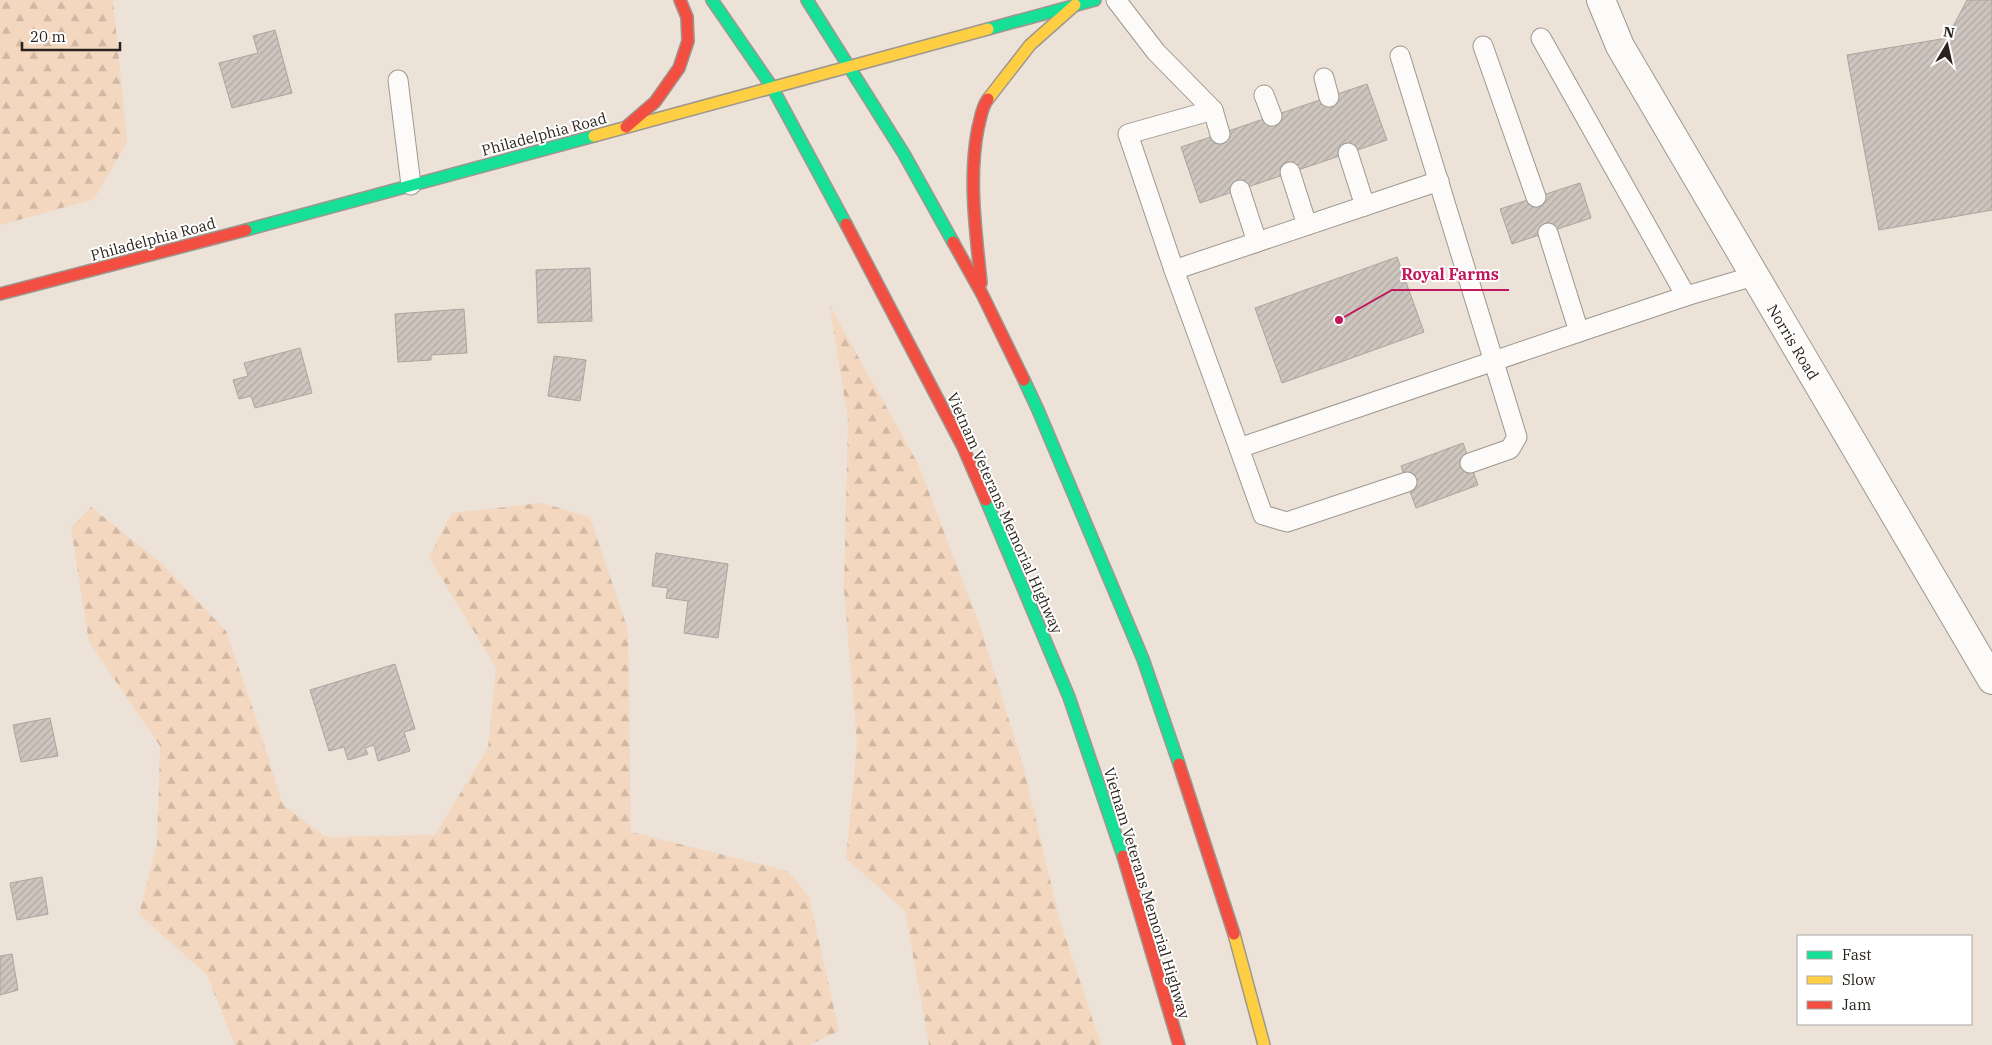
<svg xmlns="http://www.w3.org/2000/svg" width="1992" height="1045" viewBox="0 0 1992 1045" font-family="'IBM Plex Serif',serif">
  <defs>
    <pattern id="forest-firs" width="22" height="20" patternUnits="userSpaceOnUse" patternTransform="scale(1.25)"><rect width="22" height="20" fill="#f3d7be"/><path d="M5 1l3.5 6h-7zM16 11l3.5 6h-7z" fill="#d0b8a3"/></pattern>
    <pattern id="building-hatch" width="6" height="6" patternUnits="userSpaceOnUse" patternTransform="scale(1.25)"><rect width="6" height="6" fill="#cdc5be"/><path d="M-1 1l2-2M0 6l6-6M5 7l2-2" fill="none" stroke="#b0a9a3"/></pattern>
  </defs>
  <rect width="100%" height="100%" fill="#ece2d8"/>
  <!-- forest -->
  <g fill="url(#forest-firs)">
    <path d="M0 0H113L127 142 94 199 0 225Z"/>
    <path d="M830 306 918 464 980 626 1024 769 1059 918 1101 1045H929L905 911 846 858 857 744 844 589 848 420Z"/>
    <path d="M542 503 590 517 628 630 631 832 788 871 809 897 839 1031 809 1045H235L207 975 139 914 157 844 160 746 89 642 71 528 91 507 160 562 226 631 255 715 283 805 326 837 435 835 488 748 496 668 429 557 452 513Z"/>
  </g>
  <!-- building -->
  <g fill="url(#building-hatch)" stroke="#aca49d">
    <path d="M1967 0H1992V210L1879 230 1847 55 1947 38Z"/>
    <path d="M275 30 292 93 232 108 219 63 258 53 253 36Z"/>
    <path d="M1367 84 1387 140 1200 203 1181 147Z"/>
    <path d="M1580 183 1591 218 1512 244 1500 209Z"/>
    <path d="M1397 257 1424 332 1282 383 1255 308Z"/>
    <path d="M590 268 592 321 538 323 536 270Z"/>
    <path d="M464 309 467 353 431 355V360L398 362 395 314Z"/>
    <path d="M300 348 312 393 255 408 251 396 239 399 233 380 248 376 244 363Z"/>
    <path d="M554 356 586 360 580 401 548 396Z"/>
    <path d="M1463 443 1478 485 1416 508 1401 466Z"/>
    <path d="M656 553 728 564 718 638 684 633 688 601 666 598 668 588 652 586Z"/>
    <path d="M395 664 415 729 404 732 410 751 378 761 374 745 365 748 368 754 348 760 344 747 329 751 310 690Z"/>
    <path d="M50 718 58 756 21 762 13 725Z"/>
    <path d="M42 877 48 914 17 920 10 883Z"/>
    <path d="M12 954 18 990 0 995V956Z"/>
  </g>
  <g fill="none" stroke-linecap="round" stroke-linejoin="round">
    <defs>
      <g id="lane">
        <path d="M1116 0 1156 52 1213 110 1220 134"/>
        <path d="M1541 38 1686 296"/>
        <path d="M1483 46 1536 197"/>
        <path d="M1400 56 1517 437 1510 449 1470 463"/>
        <path d="M1324 78 1329 97"/>
        <path d="M398 80 411 185"/>
        <path d="M1264 95 1272 116"/>
        <path d="M1213 110 1128 134 1174 270 1239 448 1579 332 1686 296 1754 276"/>
        <path d="M1348 153 1365 206"/>
        <path d="M1290 172 1307 225"/>
        <path d="M1240 190 1257 242"/>
        <path d="M1548 233 1579 332"/>
        <path d="M1174 270 1439 181"/>
        <path d="M1239 448 1263 515 1287 522 1407 482"/>
      </g>
      <path id="street" d="M1601 0 1620 46 1992 680"/>
      <g id="fast">
        <path d="M712 0 772 87 846 224"/>
        <path d="M807 0 904 154 953 242"/>
        <path d="M988 29 1095 0"/>
        <path d="M246 230 594 136"/>
        <path d="M1024 380 1038 410 1143 659 1179 764"/>
        <path d="M986 500 1069 697 1123 856"/>
      </g>
      <g id="slow">
        <path d="M988 99 1030 45 1075 5"/>
        <path d="M594 136 988 29"/>
        <path d="M1234 934 1264 1045"/>
      </g>
      <g id="jam">
        <path d="M626 127 655 102 679 68 688 41 687 17 680 0"/>
        <path d="M846 224 963 447 986 500"/>
        <path d="M953 242 982 294 1024 380"/>
        <path d="M981 283C976 232 968 179 978 128 981 118 981 108 988 99"/>
        <path d="M0 294 246 230"/>
        <path d="M1179 764 1234 934"/>
        <path d="M1123 856 1179 1045"/>
      </g>
    </defs>
    <!-- lane casing -->
    <use href="#lane" stroke="#9e978f" stroke-width="21"/>
    <!-- street casing -->
    <use href="#street" stroke="#9e978f" stroke-width="30"/>
    <!-- fast casing -->
    <use href="#fast" stroke="#9e978f" stroke-width="14"/>
    <!-- slow casing -->
    <use href="#slow" stroke="#9e978f" stroke-width="14"/>
    <!-- jam casing -->
    <use href="#jam" stroke="#9e978f" stroke-width="14"/>
    <!-- lane -->
    <use href="#lane" stroke="#fcfbf9" stroke-width="19"/>
    <!-- street -->
    <use href="#street" stroke="#fcfbf9" stroke-width="28"/>
    <!-- fast -->
    <use href="#fast" stroke="#16e098" stroke-width="11"/>
    <!-- slow -->
    <use href="#slow" stroke="#ffcf43" stroke-width="11"/>
    <!-- jam -->
    <use href="#jam" stroke="#f24e42" stroke-width="11"/>
  </g>
  <g text-anchor="middle" dominant-baseline="central" stroke-width="4" stroke-linejoin="round" paint-order="stroke">
    <!-- street labels -->
    <g font-size="15" fill="#2a231d" stroke="#fff">
      <text transform="translate(544 134) rotate(-15)">Philadelphia Road</text>
      <text transform="translate(153 239) rotate(-15)">Philadelphia Road</text>
      <text transform="translate(1793 342) rotate(59)">Norris Road</text>
      <text transform="translate(1005 513) rotate(66)">Vietnam Veterans Memorial Highway</text>
      <text transform="translate(1147 893) rotate(73)">Vietnam Veterans Memorial Highway</text>
    </g>
  </g>
  <!-- callouts -->
  <path fill="none" stroke="#c2185b" stroke-width="2" d="M1339 320L1392 290H1509"/>
  <circle fill="#c2185b" stroke="#fff" stroke-width="2" cx="1339" cy="320" r="5"/>
  <g font-size="16" text-anchor="middle" font-weight="bold" fill="#c2185b" stroke="#fff" stroke-width="4" stroke-linejoin="round" paint-order="stroke">
    <text x="1450" y="280">Royal Farms</text>
  </g>
  <!-- legend -->
  <rect x="1797" y="935" width="175" height="90" fill="#ffffff" stroke="#aaa7a5"/>
  <rect x="1807" y="951" width="25" height="8" fill="#16e098" stroke="#aaa7a5"/>
  <text x="1842" y="960" font-size="15" fill="#2a231d">Fast</text>
  <rect x="1807" y="976" width="25" height="8" fill="#ffcf43" stroke="#aaa7a5"/>
  <text x="1842" y="985" font-size="15" fill="#2a231d">Slow</text>
  <rect x="1807" y="1001" width="25" height="8" fill="#f24e42" stroke="#aaa7a5"/>
  <text x="1842" y="1010" font-size="15" fill="#2a231d">Jam</text>
  <!-- north arrow -->
  <g transform="translate(1947 45) rotate(9)" stroke="#ffffff" stroke-width="4" paint-order="stroke">
  <path d="M0-4L9 19L0 12L-9 19Z" fill="#2a231d"/>
  <text y="-8" font-size="14" font-weight="bold" text-anchor="middle" fill="#2a231d">N</text>
  </g>
  <!-- scale -->
  <path d="M22 42v8h98v-8" fill="none" stroke="#2a231d" stroke-width="2.5"/>
  <text x="30" y="42" font-size="15" fill="#2a231d" stroke="#ffffff" stroke-width="4" paint-order="stroke">20 m</text>
</svg>
